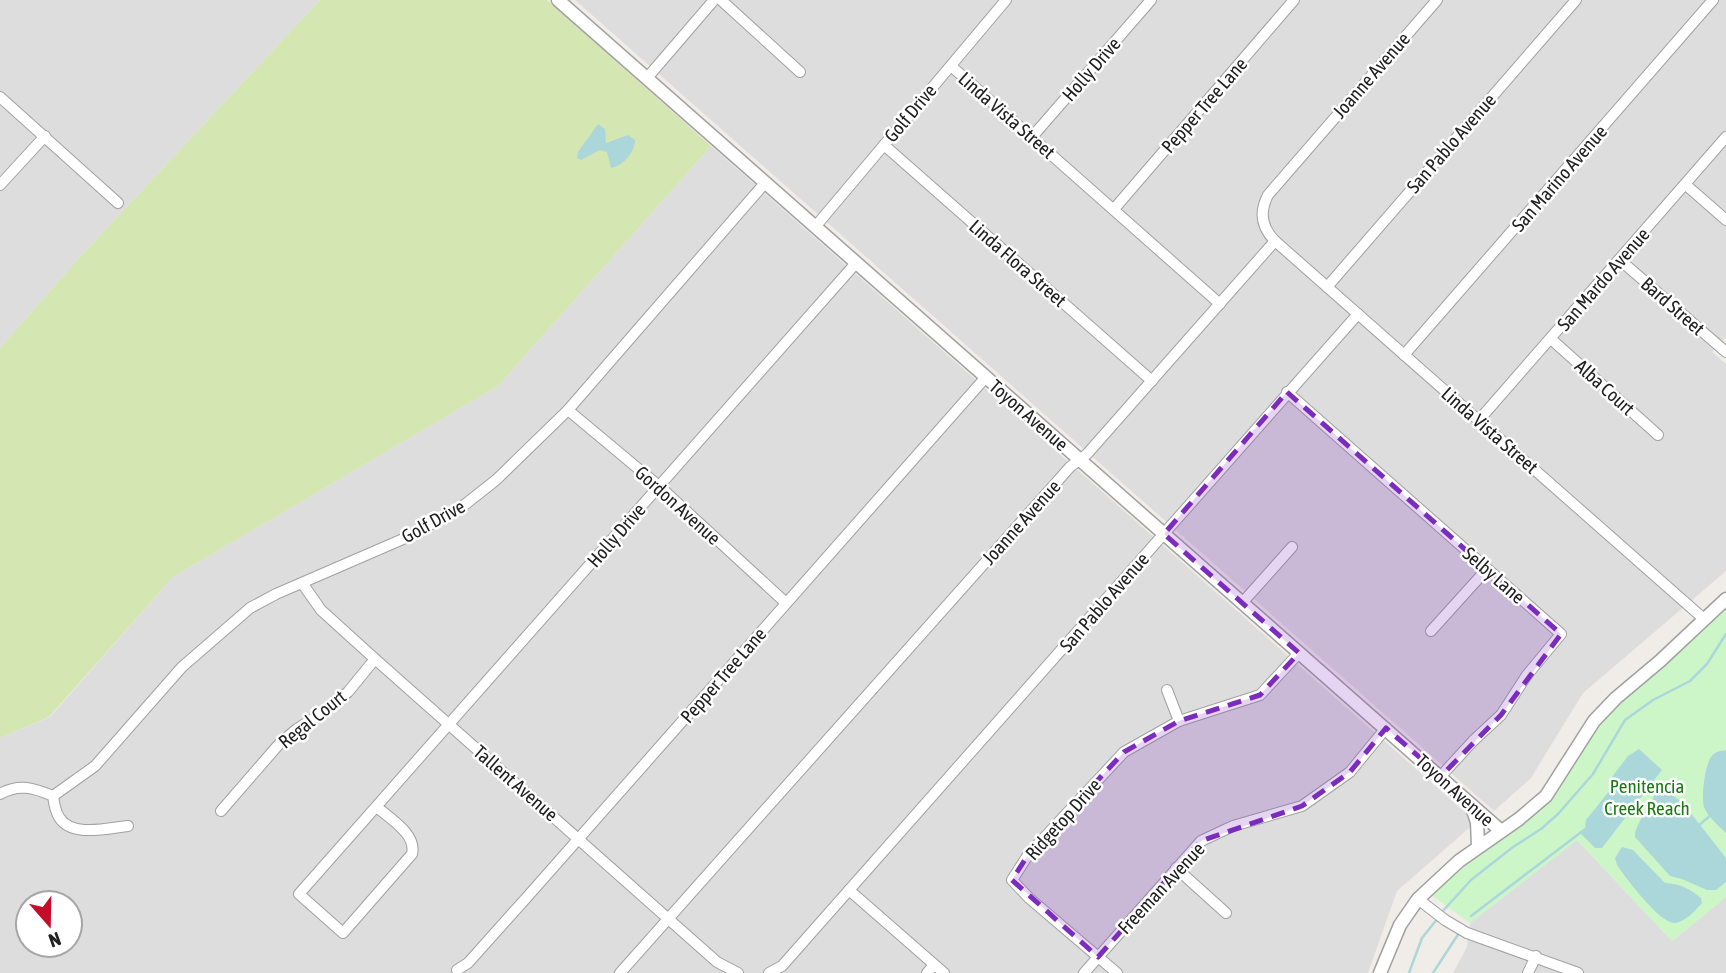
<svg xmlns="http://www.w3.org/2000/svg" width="1726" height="973" viewBox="0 0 1726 973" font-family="'Asap Condensed',sans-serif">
  <rect width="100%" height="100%" fill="#f0ece7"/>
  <!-- residential -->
  <g fill="#dedddd" fill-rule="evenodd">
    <path d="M0 0H320L79 258 0 348Z"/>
    <path d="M575 0H1726V337L1712 352 1726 364V571L1583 693 1531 778 1494 811Z"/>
    <path d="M711 146 1476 822 1397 891 1368 973H0V738L50 717 173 577 498 386ZM28 903H70V945H28Z"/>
    <path d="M1577 840 1672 941 1726 897V973H1453L1467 947 1470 923Z"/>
  </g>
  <!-- grass -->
  <path fill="#d4e6b1" d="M320 0H547L711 146 498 386 173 577 49 717 0 738V348L79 258Z"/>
  <!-- park -->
  <path fill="#ccf6c8" d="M1726 609V897L1672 941 1577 840 1470 923 1430 894 1549 800 1567 777 1600 722 1619 702 1659 670Z"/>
  <!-- water -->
  <g fill="#abd7db">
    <path d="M598 124 605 129 606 143 628 135 635 140C635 152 623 166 611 168L607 152 600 150 581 160 577 158 578 152Z"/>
    <path d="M1639 749 1662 770 1602 848H1595L1579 832 1585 828 1586 820 1610 790V781L1615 773 1628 756Z"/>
    <path d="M1726 750V833C1718 825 1708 817 1704 807 1701 796 1705 766 1711 757 1714 752 1720 751 1726 750Z"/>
    <path d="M1660 791 1669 793 1682 802 1726 858V882L1716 890H1707L1682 879 1670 876 1635 837C1634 825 1650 808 1655 793Z"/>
    <path d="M1622 847 1633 850 1665 883C1681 884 1688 888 1701 898L1702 903C1695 911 1685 922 1675 923 1660 924 1626 878 1617 865L1615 858Z"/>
  </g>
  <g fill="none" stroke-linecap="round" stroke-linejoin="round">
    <!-- stream -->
    <g stroke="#abd7db" stroke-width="2.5">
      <path d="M1698 826 1712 814"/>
      <path d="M1442 912 1471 880 1513 847 1541 829 1558 814 1593 774 1625 720 1653 700 1690 681 1707 664 1726 634"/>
      <path d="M1471 916 1580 833"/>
      <path d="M1409 973 1422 938 1438 918"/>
      <path d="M1433 973 1459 933"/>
    </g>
    <defs>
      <g id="minor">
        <path d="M721 0 800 72"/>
        <path d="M951 66 1220 304"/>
        <path d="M647 78 714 0"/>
        <path d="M0 97 118 203"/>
        <path d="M1032 137 1151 0"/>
        <path d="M884 145 1152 381"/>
        <path d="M0 185 45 136"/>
        <path d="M1686 185 1726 220"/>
        <path d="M1114 209 1294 0"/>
        <path d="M815 227 1006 0"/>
        <path d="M1275 241 1704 619"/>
        <path d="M1620 260 1726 352"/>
        <path d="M1327 287 1576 0"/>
        <path d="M1551 339 1658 435"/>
        <path d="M1404 355 1713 0"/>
        <path d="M1287 392 1561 634 1527 675 1501 715 1473 741 1441 776"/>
        <path d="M568 410 659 486 786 603"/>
        <path d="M1479 420 1726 137"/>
        <path d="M302 583 321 610 375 659 717 962 738 973"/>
        <path d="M1242 603 1292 547"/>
        <path d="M1431 631 1487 569"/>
        <path d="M1167 690 1179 721"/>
        <path d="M0 794C19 783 34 788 53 796 54 803 55 811 59 817 71 838 108 828 128 826"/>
        <path d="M53 796 95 766 182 667 250 608 276 594 410 536 463 506 496 480 568 410 765 183"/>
        <path d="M377 807C390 819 417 834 412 854L343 933 299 894 856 263"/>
        <path d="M221 811 280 743 297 729 325 711 348 692 375 659"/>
        <path d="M1176 868 1226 913"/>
        <path d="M849 890 944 973"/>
        <path d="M1418 899 1445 920 1467 933 1578 973"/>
        <path d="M457 970 468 963 528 896 986 377"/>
        <path d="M620 973 1070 467 1087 454 1275 241C1261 227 1259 212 1268 195L1437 0"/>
        <path d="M769 973 782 966 1358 314"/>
        <path d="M927 973 934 965"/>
        <path d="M1084 973 1201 841 1233 826 1302 806 1350 772 1386 728"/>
        <path d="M1117 973 1029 898 1012 880 1028 855 1124 752 1179 721 1260 695 1299 653"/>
        <path d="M1528 973 1536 956"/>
      </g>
      <g id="tertiary">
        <path d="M558 0 1500 830"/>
        <path d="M1471 805 1477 822 1478 846"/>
        <path d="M1380 973 1400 925 1418 899 1459 861 1519 819 1546 796 1594 721 1616 698 1660 661 1726 599"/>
      </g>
    </defs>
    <!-- minor casing -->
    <use href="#minor" stroke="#a1a1a1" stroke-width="12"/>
    <!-- tertiary casing -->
    <use href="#tertiary" stroke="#a1a1a1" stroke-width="15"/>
    <!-- minor -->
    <use href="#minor" stroke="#fff" stroke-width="10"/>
    <!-- tertiary -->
    <use href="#tertiary" stroke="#fff" stroke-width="12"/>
  </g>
  <!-- marked area -->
  <path fill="#7b2cbf" fill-opacity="0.2" stroke="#7b2cbf" stroke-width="5" stroke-dasharray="14 9" stroke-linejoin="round" d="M1287 392 1561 634 1501 715 1441 776 1386 728 1350 772 1302 806 1201 841 1098 957 1012 880 1028 855 1124 752 1179 721 1260 695 1299 653 1164 534Z"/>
  <g text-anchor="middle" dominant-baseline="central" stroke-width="5" stroke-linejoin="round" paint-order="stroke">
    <!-- street labels -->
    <g font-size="19" fill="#202020" stroke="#fff">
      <text transform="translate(1091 69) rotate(-49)">Holly Drive</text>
      <text transform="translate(1371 75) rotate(-49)">Joanne Avenue</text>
      <text transform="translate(1204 105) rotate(-49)">Pepper Tree Lane</text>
      <text transform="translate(910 113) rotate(-50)">Golf Drive</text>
      <text transform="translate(1007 115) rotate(41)">Linda Vista Street</text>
      <text transform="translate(1451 143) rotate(-49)">San Pablo Avenue</text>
      <text transform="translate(1559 178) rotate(-49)">San Marino Avenue</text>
      <text transform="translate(1018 263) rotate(41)">Linda Flora Street</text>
      <text transform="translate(1603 279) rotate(-49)">San Mardo Avenue</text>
      <text transform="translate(1673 306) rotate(41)">Bard Street</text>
      <text transform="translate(1605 387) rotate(42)">Alba Court</text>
      <text transform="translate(1029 415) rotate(41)">Toyon Avenue</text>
      <text transform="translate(1490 430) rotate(41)">Linda Vista Street</text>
      <text transform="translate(678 505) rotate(42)">Gordon Avenue</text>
      <text transform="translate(433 521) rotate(-29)">Golf Drive</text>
      <text transform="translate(1021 522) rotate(-48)">Joanne Avenue</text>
      <text transform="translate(616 535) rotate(-49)">Holly Drive</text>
      <text transform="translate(1494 575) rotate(41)">Selby Lane</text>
      <text transform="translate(1104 602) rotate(-49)">San Pablo Avenue</text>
      <text transform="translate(723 675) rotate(-49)">Pepper Tree Lane</text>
      <text transform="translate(312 719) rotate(-39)">Regal Court</text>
      <text transform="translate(516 783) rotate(41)">Tallent Avenue</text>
      <text transform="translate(1455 790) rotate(42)">Toyon Avenue</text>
      <text transform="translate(1063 819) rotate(-48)">Ridgetop Drive</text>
      <text transform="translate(1161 888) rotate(-47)">Freeman Avenue</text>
    </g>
    <!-- park labels -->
    <g font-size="19" fill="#1b7913" stroke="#fff">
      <text x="1647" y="786">Penitencia<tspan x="1647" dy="22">Creek Reach</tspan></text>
    </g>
  </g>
  <!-- north arrow -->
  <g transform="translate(49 924) rotate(160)"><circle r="33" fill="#ffffff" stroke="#a6a6a6" stroke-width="2"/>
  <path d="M0-5L12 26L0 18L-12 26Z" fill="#c30d2a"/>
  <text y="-10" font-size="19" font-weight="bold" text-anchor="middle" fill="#202020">N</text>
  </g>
</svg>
